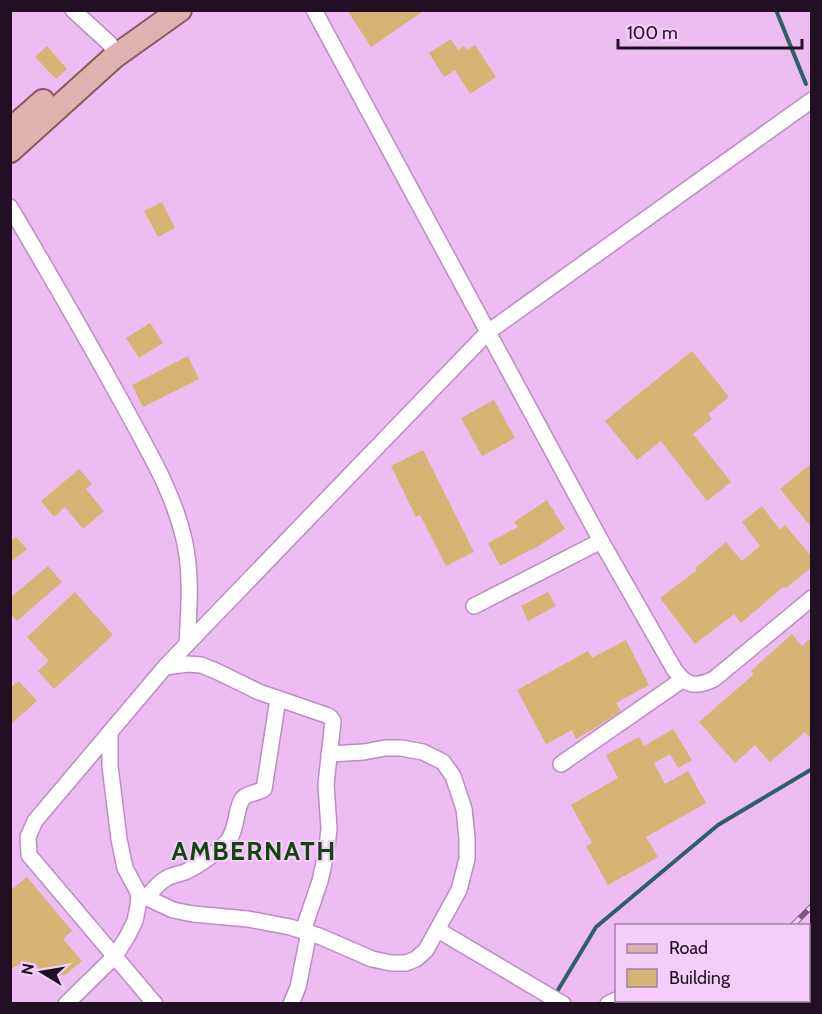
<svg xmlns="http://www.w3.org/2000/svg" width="822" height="1014" viewBox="0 0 822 1014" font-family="Cabin,sans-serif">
  <rect width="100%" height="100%" fill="#ecbcf3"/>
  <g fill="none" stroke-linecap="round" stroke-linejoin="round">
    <!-- stream -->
    <g stroke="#2e6069" stroke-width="4">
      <path d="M776 10 806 84"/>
      <path d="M555 995 596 927 718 825 812 769"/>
    </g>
  </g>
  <!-- building -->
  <g fill="#d7b474">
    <path d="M347 10H425L371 47Z"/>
    <path d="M451 39 458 50 464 46 467 50 475 45 496 77 470 94 455 70 444 77 429 53Z"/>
    <path d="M47 46 67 69 56 79 35 57Z"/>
    <path d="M162 202 175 228 158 237 144 211Z"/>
    <path d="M150 323 163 343 139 358 126 338Z"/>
    <path d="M692 351 729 397 708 414 712 419 693 434 731 482 707 501 661 441 637 460 605 421Z"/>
    <path d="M188 356 199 379 143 407 132 385Z"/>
    <path d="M494 400 515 438 482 456 461 418Z"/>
    <path d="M423 450 474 552 446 566 420 515 416 517 391 466Z"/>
    <path d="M812 463V528L780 489Z"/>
    <path d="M79 469 92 484 86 489 104 511 83 529 65 507 54 517 41 501Z"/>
    <path d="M547 500 565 529 532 550V549L500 566 488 543 518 527 514 522Z"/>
    <path d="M762 506 780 530 785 525 812 557V567L786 588 784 586 741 623 734 614 695 644 660 598 697 570 695 568 726 542 742 561 760 546 742 522Z"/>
    <path d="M16 537 27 549 10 563V541Z"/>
    <path d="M48 566 62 582 17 621 10 613V598Z"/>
    <path d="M75 592 113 635 54 689 38 671 49 661 27 637Z"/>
    <path d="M548 592 556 606 528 621 521 606Z"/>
    <path d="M792 634 802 646 812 637V740L805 732 770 762 755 745 735 763 699 722 754 674 751 671Z"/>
    <path d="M626 640 649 685 616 703 621 711 598 726 576 739 572 730 546 744 517 690 588 651 592 658Z"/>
    <path d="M19 681 37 701 10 725V688Z"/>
    <path d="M673 729 692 760 678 768 670 754 654 763 665 784 688 771 706 803 646 837 658 857 608 885 586 846 592 843 571 805 618 778 606 755 639 737 644 746Z"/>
    <path d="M27 877 72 931 63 939 82 961 64 976 62 974 51 983 34 963 25 971 19 964 10 970V891Z"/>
  </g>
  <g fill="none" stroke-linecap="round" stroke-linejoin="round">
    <defs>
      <g id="street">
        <path d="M73 10 109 43 117 54"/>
        <path d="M314 10 488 332 812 100"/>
        <path d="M10 207C49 273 87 339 124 406 147 449 173 491 184 539 192 573 189 610 187 644"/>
        <path d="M474 606 601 541"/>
        <path d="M165 667 188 664 201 665 216 671 259 692 326 715 330 717 333 721 326 784 329 829 326 854 320 881 303 931"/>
        <path d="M561 764 682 680"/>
        <path d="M139 894 173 910 193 914 248 919 290 927 319 936 372 959 391 963H406L416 959 426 950 459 890 467 859V838L464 809 453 776 443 762 423 752 401 748H385L364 752 329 754"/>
        <path d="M147 897C153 890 159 882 167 878 173 875 179 874 185 872 200 865 215 854 227 842 238 829 235 808 243 798 248 793 258 793 264 789L278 699"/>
        <path d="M438 930 563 1004"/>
        <path d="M66 1004 115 956 127 937 135 921 138 906 139 894 125 868 119 839 110 766V733"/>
        <path d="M155 1004 29 855 28 837 35 821 165 667 488 332 601 541 674 669C686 686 695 688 714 679L812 598"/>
        <path d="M291 1004 298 987 309 932"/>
        <path d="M608 1004 616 1000"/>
        <path d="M809 1004 812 1001"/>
      </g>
      <g id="primary">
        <path d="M10 130 43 101"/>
        <path d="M10 151 114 57 180 10"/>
      </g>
    </defs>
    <!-- street casing -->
    <use href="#street" stroke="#bb8dc2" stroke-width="18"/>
    <!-- primary casing -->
    <use href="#primary" stroke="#8d585d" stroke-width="26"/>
    <!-- street -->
    <use href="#street" stroke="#fff" stroke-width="15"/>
    <!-- primary -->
    <use href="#primary" stroke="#ddb2b0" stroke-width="22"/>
    <defs>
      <g id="rail">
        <path d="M792 926 812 906"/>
        <path d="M727 1004 730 1000"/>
      </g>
    </defs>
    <!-- rail casing -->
    <use href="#rail" stroke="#7a5b7e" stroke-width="6"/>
    <!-- rail -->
    <use href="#rail" stroke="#f4cdfa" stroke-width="4" stroke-dasharray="11" stroke-linecap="butt"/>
  </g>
  <g text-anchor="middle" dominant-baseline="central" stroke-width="4.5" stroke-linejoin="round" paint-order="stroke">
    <!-- district labels -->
    <g font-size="26" font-weight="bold" letter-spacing="1.5" fill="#13450e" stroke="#f4cdfa">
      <text x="254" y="851">AMBERNATH</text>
    </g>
  </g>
  <!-- border -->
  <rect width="822" height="1014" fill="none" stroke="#211024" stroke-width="24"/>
  <!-- legend -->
  <rect x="615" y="924" width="195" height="78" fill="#f4cdfa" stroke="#a081a4" stroke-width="1.5"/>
  <rect x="627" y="944" width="30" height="9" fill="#ddb2b0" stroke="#a081a4" stroke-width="1.5"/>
  <text x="669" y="954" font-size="18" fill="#211024">Road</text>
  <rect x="627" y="969" width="30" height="18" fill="#d7b474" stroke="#a081a4" stroke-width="1.5"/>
  <text x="669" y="984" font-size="18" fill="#211024">Building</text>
  <!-- north arrow -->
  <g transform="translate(42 972) rotate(281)" stroke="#f4cdfa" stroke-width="4.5" paint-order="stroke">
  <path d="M0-4.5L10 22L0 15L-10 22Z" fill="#211024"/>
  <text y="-9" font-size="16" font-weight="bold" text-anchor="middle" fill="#211024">N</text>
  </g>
  <!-- scale -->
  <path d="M618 39v9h184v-9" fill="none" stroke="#211024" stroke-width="3"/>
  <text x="627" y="39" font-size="18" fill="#211024" stroke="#f4cdfa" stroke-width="4.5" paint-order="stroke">100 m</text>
</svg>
